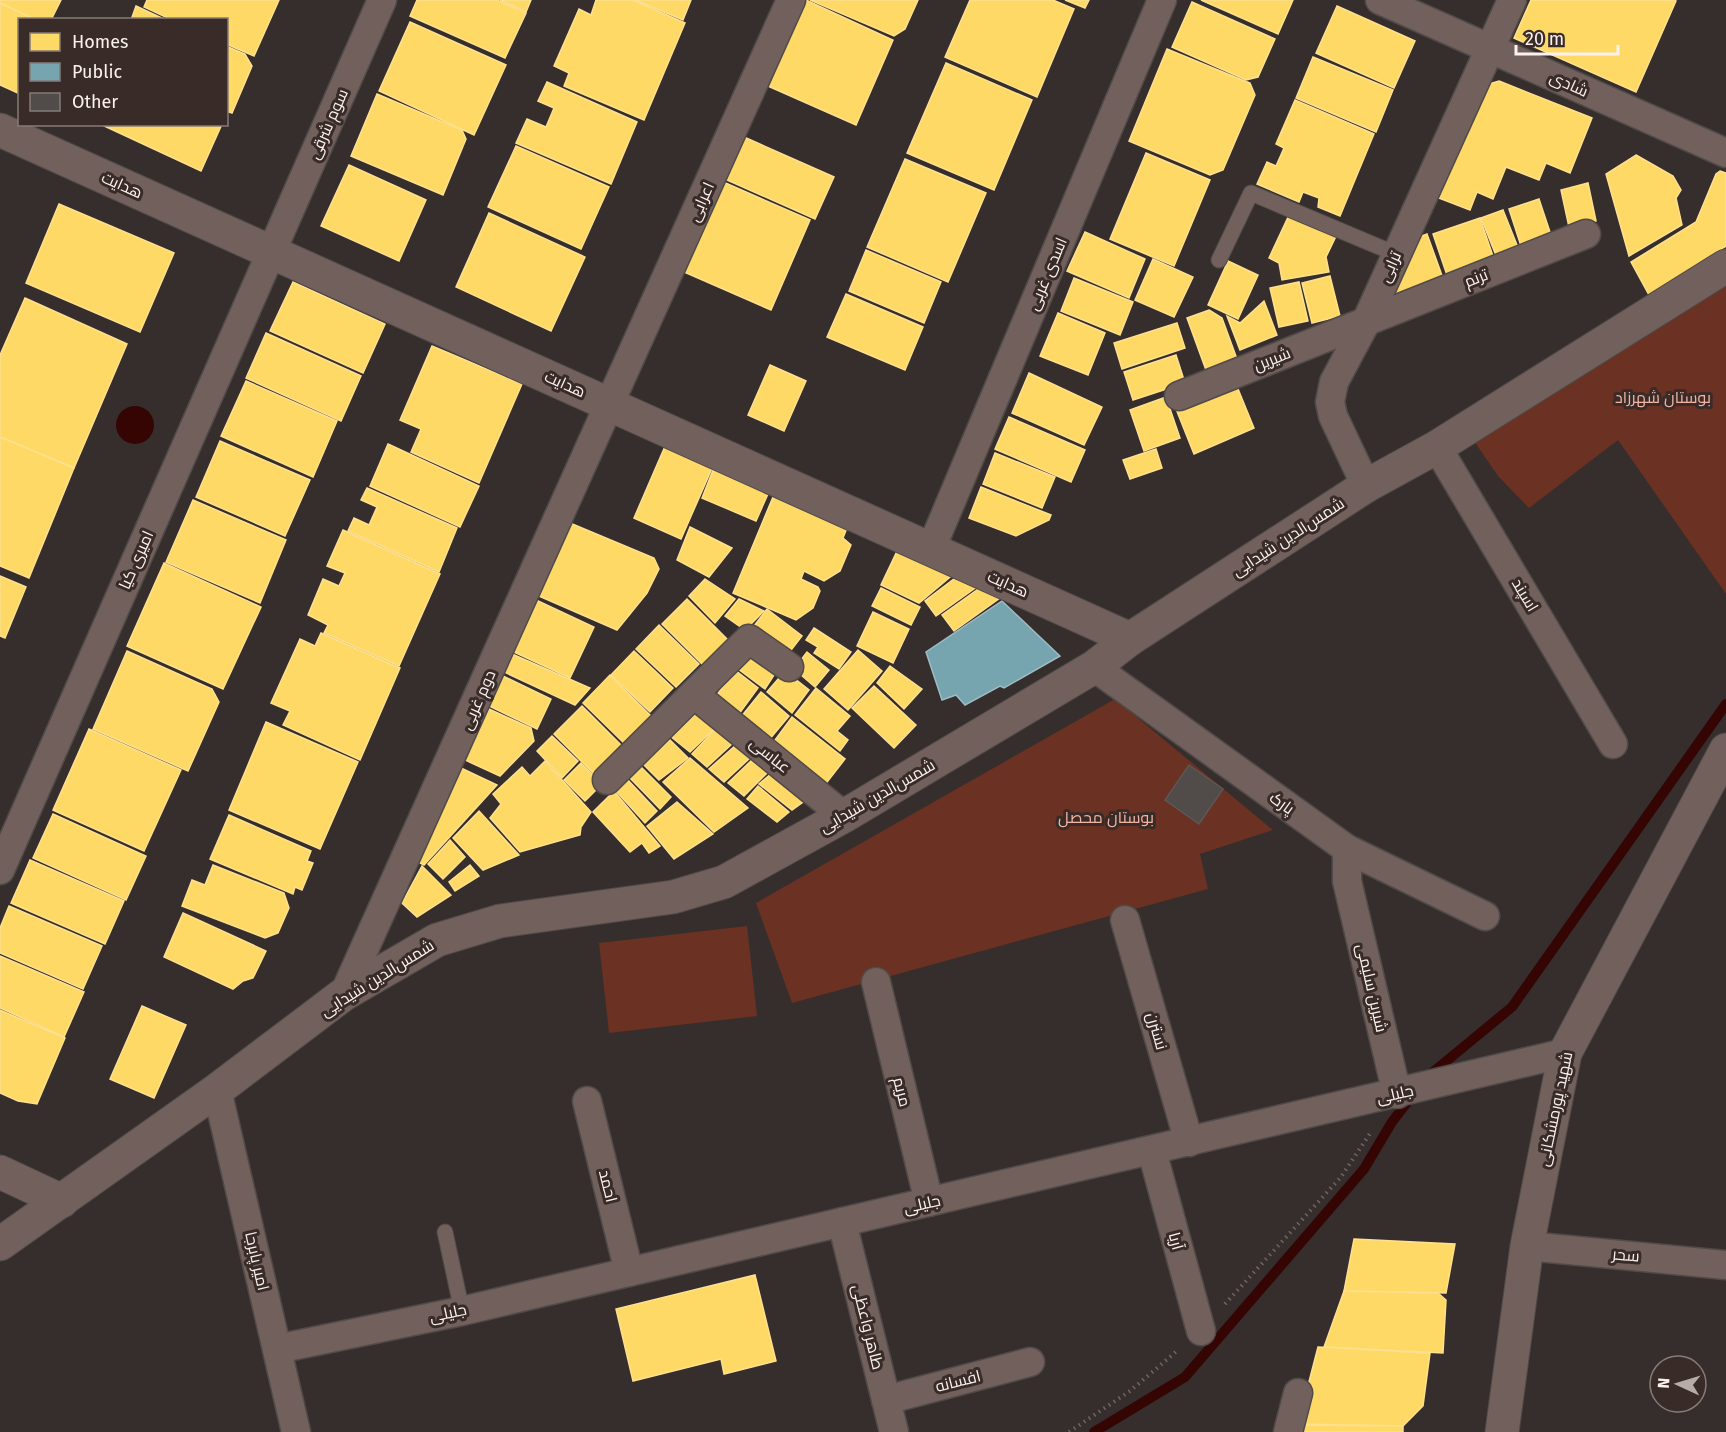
<svg xmlns="http://www.w3.org/2000/svg" width="1726" height="1432" viewBox="0 0 1726 1432" font-family="'Fira Sans',Cairo,sans-serif">
  <rect width="100%" height="100%" fill="#352e2c"/>
  <!-- green -->
  <g fill="#6b3123">
    <path d="M1726 286V594L1618 440 1529 508 1498 476 1472 438Z"/>
    <path d="M1115 699 1273 830 1200 854 1208 889 792 1003 756 903Z"/>
    <path d="M747 926 757 1016 609 1033 599 943Z"/>
  </g>
  <!-- water -->
  <circle fill="#350504" cx="135" cy="425" r="19"/>
  <!-- homes -->
  <g fill="#ffd966" stroke="#fee08f" stroke-width="1.5">
    <path d="M0 0H61L51 20H36L0 3Z"/>
    <path d="M147 0H279L254 56 226 44V20H172L144 7Z"/>
    <path d="M417 0H497L526 13 505 58 410 16Z"/>
    <path d="M500 0H531L526 12Z"/>
    <path d="M596 0H633L685 23 644 120 564 86 569 73 554 66 579 9 591 15Z"/>
    <path d="M635 0H691L683 20Z"/>
    <path d="M806 0 893 40 856 125 768 86Z"/>
    <path d="M810 0H918L905 29 894 36Z"/>
    <path d="M970 0H1053L1074 9 1037 97 945 57Z"/>
    <path d="M1065 0H1089L1085 8Z"/>
    <path d="M1201 0H1293L1278 34Z"/>
    <path d="M1531 0H1675L1676 1 1636 92 1514 38Z"/>
    <path d="M1192 2 1275 39 1258 77 1246 80 1172 47Z"/>
    <path d="M0 3 36 20H20L18 93 0 85Z"/>
    <path d="M136 6 166 20H131Z"/>
    <path d="M1337 6 1415 41 1394 88 1316 53Z"/>
    <path d="M410 22 506 65 474 135 379 91Z"/>
    <path d="M226 46 245 54 252 66 232 113 226 111Z"/>
    <path d="M1167 49 1250 83 1255 95 1223 170 1210 175 1129 141Z"/>
    <path d="M1313 57 1393 90 1376 132 1296 98Z"/>
    <path d="M946 63 1032 100 994 190 907 153Z"/>
    <path d="M1499 81 1592 118 1570 173 1546 163 1539 180 1506 167 1493 199 1477 192 1470 210 1439 198 1485 85Z"/>
    <path d="M547 82 637 122 611 184 516 143 527 119 546 127 554 108 538 101Z"/>
    <path d="M377 94 462 130 466 139 443 195 351 156Z"/>
    <path d="M1295 100 1374 134 1340 216 1318 207 1319 198 1303 192 1299 202 1257 184 1267 162 1276 166 1284 148 1276 144Z"/>
    <path d="M100 124H222L201 171Z"/>
    <path d="M744 137 834 177 815 219 725 179Z"/>
    <path d="M516 146 609 187 581 249 488 207Z"/>
    <path d="M1146 153 1210 180 1174 266 1110 239Z"/>
    <path d="M1636 155 1673 176 1681 190 1676 198 1682 225 1629 256 1606 174Z"/>
    <path d="M905 159 986 193 948 282 867 247Z"/>
    <path d="M349 165 426 200 399 261 321 226Z"/>
    <path d="M1720 171 1726 173V246L1649 295 1631 262 1696 222 1716 174Z"/>
    <path d="M721 181 810 220 771 310 682 271Z"/>
    <path d="M1588 183 1596 221 1569 227 1561 190Z"/>
    <path d="M1539 199 1552 238 1522 249 1509 209Z"/>
    <path d="M59 204 174 253 140 332 26 283Z"/>
    <path d="M1503 210 1519 250 1497 258 1481 218Z"/>
    <path d="M489 213 585 257 551 331 456 287Z"/>
    <path d="M1290 213 1337 234 1326 257 1329 272 1282 280 1279 263 1269 258Z"/>
    <path d="M1480 218 1495 262 1448 278 1433 234Z"/>
    <path d="M1085 232 1145 259 1129 298 1067 271Z"/>
    <path d="M1427 234 1444 281 1389 301 1416 238Z"/>
    <path d="M866 250 941 282 924 323 849 291Z"/>
    <path d="M1153 259 1193 277 1174 317 1135 300Z"/>
    <path d="M1228 261 1258 275 1238 319 1208 305Z"/>
    <path d="M1330 276 1340 316 1312 323 1302 283Z"/>
    <path d="M1074 278 1133 302 1120 335 1061 311Z"/>
    <path d="M293 282 385 324 363 373 270 331Z"/>
    <path d="M1299 282 1308 321 1279 327 1270 288Z"/>
    <path d="M846 294 923 327 905 370 827 337Z"/>
    <path d="M25 298 127 344 74 468 0 437V355Z"/>
    <path d="M1264 301 1277 335 1240 350 1227 316 1240 323Z"/>
    <path d="M1209 310 1222 318 1237 359 1206 370 1187 318Z"/>
    <path d="M1058 313 1105 333 1088 375 1040 356Z"/>
    <path d="M1177 323 1185 348 1122 369 1114 343Z"/>
    <path d="M266 333 361 376 341 421 246 378Z"/>
    <path d="M432 346 522 384 479 483 411 452 421 429 400 420Z"/>
    <path d="M1176 355 1185 383 1133 400 1124 372Z"/>
    <path d="M770 365 806 381 784 431 748 415Z"/>
    <path d="M1029 373 1102 407 1084 445 1012 413Z"/>
    <path d="M246 381 337 421 313 477 221 436Z"/>
    <path d="M1236 384 1254 428 1194 454 1176 409Z"/>
    <path d="M1166 397 1180 438 1144 451 1130 410Z"/>
    <path d="M1009 417 1085 450 1071 482 995 449Z"/>
    <path d="M0 437 74 468 29 578 0 566Z"/>
    <path d="M220 441 310 480 285 536 196 497Z"/>
    <path d="M388 444 479 486 460 527 370 486Z"/>
    <path d="M666 444 713 466 681 539 634 518Z"/>
    <path d="M1156 449 1162 468 1130 479 1123 460Z"/>
    <path d="M995 453 1055 477 1042 508 983 484Z"/>
    <path d="M713 470 768 494 756 521 702 498Z"/>
    <path d="M981 487 1051 515 1049 520 1016 536 969 518Z"/>
    <path d="M367 488 457 528 439 572 348 531 354 518 369 525 377 507 361 500Z"/>
    <path d="M773 497 847 528 843 538 851 545 840 571 824 581 804 571 801 579 818 587 820 591 813 608 796 620 733 593Z"/>
    <path d="M193 500 286 540 260 603 166 562Z"/>
    <path d="M570 523 654 558 659 569 647 593 617 630 539 596Z"/>
    <path d="M690 527 732 548 709 577 677 560Z"/>
    <path d="M343 530 440 574 399 666 324 633 328 625 308 615 323 579 339 586 345 573 327 566Z"/>
    <path d="M899 547 955 573 919 603 881 585Z"/>
    <path d="M164 563 261 607 223 689 127 646Z"/>
    <path d="M959 575 981 584 936 616 925 601Z"/>
    <path d="M0 576 26 587 5 638 0 636Z"/>
    <path d="M705 579 735 599 715 623 689 596Z"/>
    <path d="M984 585 1000 598 954 631 942 615Z"/>
    <path d="M881 588 920 607 911 625 872 606Z"/>
    <path d="M687 599 731 643 706 668 662 624Z"/>
    <path d="M739 599 764 611 745 630 725 616Z"/>
    <path d="M536 600 594 627 570 678 514 652Z"/>
    <path d="M767 609 802 636 785 658 750 631Z"/>
    <path d="M873 612 909 629 893 663 857 646Z"/>
    <path d="M659 625 699 664 676 687 636 649Z"/>
    <path d="M814 628 851 652 839 669 814 653 818 647 806 640Z"/>
    <path d="M321 633 400 668 360 760 283 725 290 711 271 703 300 639 315 646Z"/>
    <path d="M751 649 778 669 765 689 737 668Z"/>
    <path d="M858 650 882 671 848 710 824 689Z"/>
    <path d="M127 651 212 689 219 702 188 771 93 729Z"/>
    <path d="M634 651 673 688 650 712 611 675Z"/>
    <path d="M807 652 829 670 815 687 794 669Z"/>
    <path d="M512 654 590 688 575 705 504 672Z"/>
    <path d="M890 666 922 689 904 709 877 683Z"/>
    <path d="M735 670 758 688 739 714 716 696Z"/>
    <path d="M785 671 809 690 792 713 767 692Z"/>
    <path d="M610 675 656 721 629 748 583 703Z"/>
    <path d="M503 676 551 699 537 729 489 706Z"/>
    <path d="M874 686 916 725 894 748 852 708Z"/>
    <path d="M816 688 850 716 837 731 848 740 840 751 795 715Z"/>
    <path d="M761 692 789 716 769 740 741 717Z"/>
    <path d="M582 706 628 752 600 780 554 734Z"/>
    <path d="M489 709 531 728 534 741 500 776 465 760Z"/>
    <path d="M692 709 714 729 690 752 670 736Z"/>
    <path d="M792 717 845 759 824 786 772 744Z"/>
    <path d="M266 722 358 762 320 849 229 810Z"/>
    <path d="M716 728 733 743 707 767 692 754Z"/>
    <path d="M89 729 181 770 144 851 53 810Z"/>
    <path d="M552 736 578 761 562 778 537 751Z"/>
    <path d="M667 737 688 758 659 780 642 763Z"/>
    <path d="M736 745 751 757 724 782 709 769Z"/>
    <path d="M690 758 748 808 714 832 663 782Z"/>
    <path d="M753 759 769 771 744 796 728 783Z"/>
    <path d="M545 761 591 812 581 827 580 835 520 852 490 818 501 804 493 794 522 767 530 776Z"/>
    <path d="M581 763 602 784 585 801 564 780Z"/>
    <path d="M641 767 671 797 660 809 630 778Z"/>
    <path d="M461 768 497 785 424 865 418 862Z"/>
    <path d="M772 773 806 800 792 810 759 784Z"/>
    <path d="M627 779 657 811 645 823 615 790Z"/>
    <path d="M758 786 789 812 777 822 747 799Z"/>
    <path d="M614 791 660 846 649 853 642 843 630 852 593 812Z"/>
    <path d="M677 802 713 834 674 859 647 826Z"/>
    <path d="M479 811 519 855 483 870 453 838Z"/>
    <path d="M53 814 146 856 126 900 33 858Z"/>
    <path d="M229 815 311 851 307 861 313 863 302 890 295 887 293 894 210 859Z"/>
    <path d="M450 840 465 857 443 879 428 864Z"/>
    <path d="M30 860 124 901 105 944 11 903Z"/>
    <path d="M213 865 284 893 289 908 278 933 265 938 182 906 192 880 205 885Z"/>
    <path d="M470 865 479 876 455 891 449 882Z"/>
    <path d="M422 866 451 895 417 917 402 903Z"/>
    <path d="M9 906 102 946 83 989 0 953V928Z"/>
    <path d="M183 913 266 951 253 978 243 981 233 989 164 957Z"/>
    <path d="M0 956 84 992 64 1037 0 1008Z"/>
    <path d="M142 1006 186 1025 154 1098 110 1079Z"/>
    <path d="M0 1010 65 1038 37 1104 18 1101 0 1093Z"/>
    <path d="M1354 1239 1455 1244 1446 1293 1344 1291Z"/>
    <path d="M755 1275 776 1361 724 1374 721 1359 633 1381 616 1309Z"/>
    <path d="M1344 1291 1438 1293 1446 1300 1443 1353 1324 1347Z"/>
    <path d="M1318 1347 1430 1353 1423 1406 1403 1426 1298 1424Z"/>
    <path d="M1302 1425 1403 1426V1432H1300Z"/>
  </g>
  <!-- public -->
  <path fill="#76a5af" stroke="#9ebcc2" stroke-width="1.5" d="M1002 601 1060 656 1004 688 1000 686 965 705 956 695 942 700 926 652Z"/>
  <g fill="none" stroke-linecap="round" stroke-linejoin="round">
    <!-- stream -->
    <g stroke="#350504" stroke-width="10">
      <path d="M1427 1077 1512 1007 1726 704"/>
      <path d="M1094 1432 1185 1377 1364 1169 1392 1122 1412 1096"/>
    </g>
  </g>
  <!-- building -->
  <path fill="#514b49" stroke="#5d5755" stroke-width="1.5" d="M1189 765 1223 789 1199 824 1165 800Z"/>
  <g fill="none" stroke-linecap="round" stroke-linejoin="round">
    <defs>
      <g id="service">
        <path d="M1219 260 1251 193 1396 254"/>
        <path d="M445 1232 462 1311"/>
      </g>
      <g id="minor">
        <path d="M1380 0 1726 153"/>
        <path d="M1179 396 1586 234"/>
        <path d="M1437 447 1613 744"/>
        <path d="M1366 486 1333 416 1330 402 1334 382 1366 322 1512 0"/>
        <path d="M931 549 1162 0"/>
        <path d="M1094 667 1347 849 1485 916"/>
        <path d="M695 695 844 816"/>
        <path d="M607 780 749 639 789 667"/>
        <path d="M1347 849V881L1397 1094"/>
        <path d="M0 870 382 0"/>
        <path d="M1125 920 1189 1142"/>
        <path d="M876 982 929 1202"/>
        <path d="M344 994 791 0"/>
        <path d="M217 1090 296 1432"/>
        <path d="M587 1101 629 1272"/>
        <path d="M1152 1151 1201 1331"/>
        <path d="M842 1222 894 1432"/>
        <path d="M1527 1246 1726 1265"/>
        <path d="M277 1349 462 1311 1565 1053"/>
        <path d="M886 1400 1030 1362"/>
        <path d="M1288 1432 1298 1393"/>
      </g>
      <g id="tertiary">
        <path d="M0 130 1130 639"/>
        <path d="M0 1172 62 1201"/>
        <path d="M0 1244 217 1090 344 994 437 940 500 921 673 897 724 882 844 816 1094 667 1130 639 1366 486 1437 447 1726 266"/>
        <path d="M1502 1432 1527 1246 1565 1053 1726 750"/>
      </g>
    </defs>
    <!-- service casing -->
    <use href="#service" stroke="#504a48" stroke-width="17"/>
    <!-- minor casing -->
    <use href="#minor" stroke="#504a48" stroke-width="31"/>
    <!-- tertiary casing -->
    <use href="#tertiary" stroke="#504a48" stroke-width="35"/>
    <!-- path -->
    <g stroke="#706562" stroke-width="4" stroke-dasharray="1.5 4.5" stroke-linecap="butt">
      <path d="M1225 1304 1341 1177 1371 1132"/>
      <path d="M1069 1432 1130 1391 1177 1351"/>
    </g>
    <!-- service -->
    <use href="#service" stroke="#71605c" stroke-width="15"/>
    <!-- minor -->
    <use href="#minor" stroke="#71605c" stroke-width="28"/>
    <!-- tertiary -->
    <use href="#tertiary" stroke="#71605c" stroke-width="33"/>
  </g>
  <g text-anchor="middle" dominant-baseline="central" stroke-width="6" stroke-linejoin="round" paint-order="stroke">
    <!-- street labels -->
    <g font-size="16" fill="#fbf2f0" stroke="#392c28">
      <text transform="translate(1569 84) rotate(24)">شادی</text>
      <text transform="translate(328 124) rotate(-66)">سوم شرقی</text>
      <text transform="translate(122 185) rotate(24)">هدایت</text>
      <text transform="translate(701 202) rotate(-66)">اعرابی</text>
      <text transform="translate(1390 267) rotate(-66)">ترابی</text>
      <text transform="translate(1047 274) rotate(-67)">اسدی غربی</text>
      <text transform="translate(1476 278) rotate(-22)">ترنم</text>
      <text transform="translate(1272 359) rotate(-22)">شیرین</text>
      <text transform="translate(565 384) rotate(24)">هدایت</text>
      <text transform="translate(1288 537) rotate(-33)">شمس‌الدین شیدایی</text>
      <text transform="translate(136 560) rotate(-66)">امیری کیا</text>
      <text transform="translate(1008 584) rotate(24)">هدایت</text>
      <text transform="translate(1525 595) rotate(59)">اسپند</text>
      <text transform="translate(478 700) rotate(-66)">دوم غربی</text>
      <text transform="translate(770 755) rotate(39)">عباسی</text>
      <text transform="translate(877 796) rotate(-30)">شمس‌الدین شیدایی</text>
      <text transform="translate(1282 803) rotate(36)">پارک</text>
      <text transform="translate(377 978) rotate(-32)">شمس‌الدین شیدایی</text>
      <text transform="translate(1372 988) rotate(77)">شیرین سلیمی</text>
      <text transform="translate(1157 1031) rotate(74)">نسترن</text>
      <text transform="translate(902 1092) rotate(76)">مریم</text>
      <text transform="translate(1395 1094) rotate(-13)">جلیلی</text>
      <text transform="translate(1555 1109) rotate(-78)">شهید پورمشکانی</text>
      <text transform="translate(608 1186) rotate(76)">احمد</text>
      <text transform="translate(922 1204) rotate(-13)">جلیلی</text>
      <text transform="translate(1176 1241) rotate(75)">آریا</text>
      <text transform="translate(1626 1255) rotate(5)">سحر</text>
      <text transform="translate(257 1261) rotate(77)">امیر پابرجا</text>
      <text transform="translate(448 1313) rotate(-12)">جلیلی</text>
      <text transform="translate(868 1327) rotate(76)">طاهر واعظی</text>
      <text transform="translate(958 1381) rotate(-14)">افسانه</text>
    </g>
    <!-- park labels -->
    <g font-size="16" fill="#f6b4a3" stroke="#392c28">
      <text x="1663" y="397">بوستان شهرزاد</text>
      <text x="1106" y="817">بوستان محصل</text>
    </g>
  </g>
  <!-- legend -->
  <rect x="18" y="18" width="210" height="108" fill="#392c28" stroke="#877b78" stroke-width="1.5"/>
  <rect x="30" y="33" width="30" height="18" fill="#ffd966" stroke="#877b78" stroke-width="1.5"/>
  <text x="72" y="48" font-size="18" fill="#fbf2f0">Homes</text>
  <rect x="30" y="63" width="30" height="18" fill="#76a5af" stroke="#877b78" stroke-width="1.5"/>
  <text x="72" y="78" font-size="18" fill="#fbf2f0">Public</text>
  <rect x="30" y="93" width="30" height="18" fill="#514b49" stroke="#877b78" stroke-width="1.5"/>
  <text x="72" y="108" font-size="18" fill="#fbf2f0">Other</text>
  <!-- north arrow -->
  <g transform="translate(1678 1384) rotate(274)"><circle r="28" fill="#392c28" stroke="#877b78" stroke-width="1.5"/>
  <path d="M0-4.5L10 22L0 15L-10 22Z" fill="#b6adab"/>
  <text y="-9" font-size="16" font-weight="bold" text-anchor="middle" fill="#fbf2f0">N</text>
  </g>
  <!-- scale -->
  <path d="M1516 45v9h102v-9" fill="none" stroke="#fbf2f0" stroke-width="3"/>
  <text x="1525" y="45" font-size="18" fill="#fbf2f0" stroke="#392c28" stroke-width="4.5" paint-order="stroke">20 m</text>
</svg>
